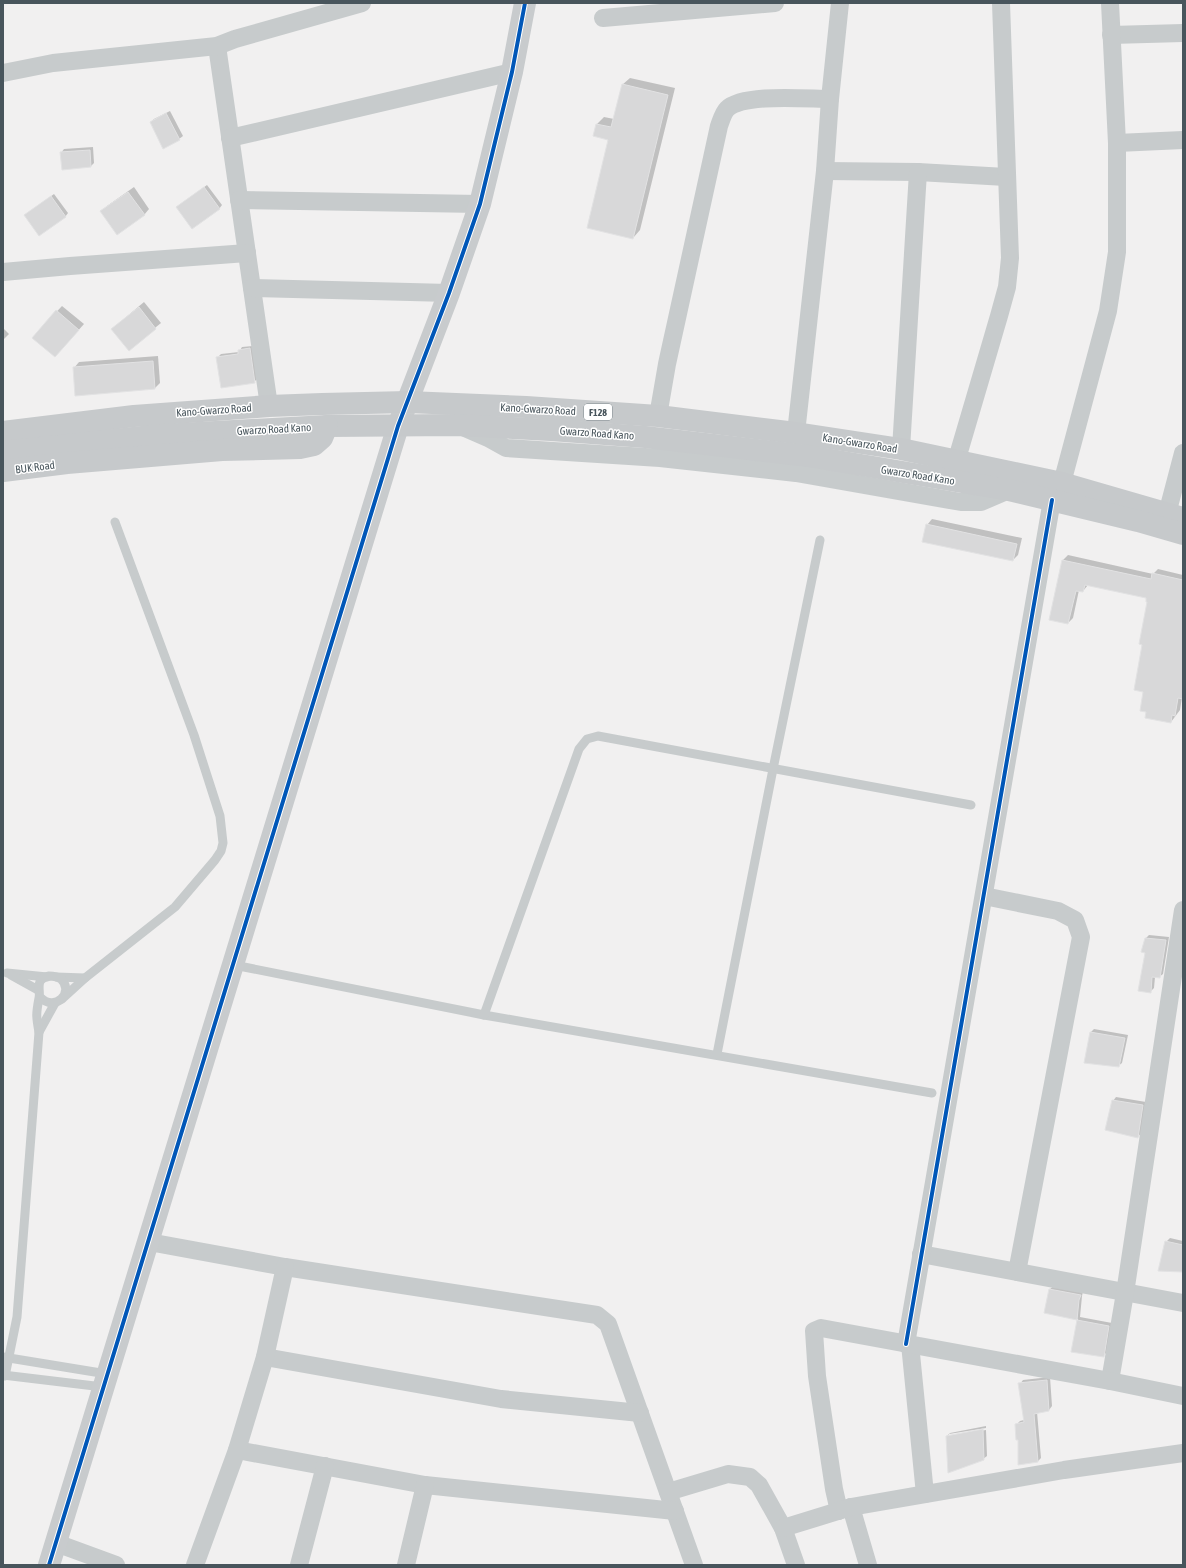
<svg xmlns="http://www.w3.org/2000/svg" width="1186" height="1568" viewBox="0 0 1186 1568" font-family="'Asap Condensed',sans-serif">
  <rect width="100%" height="100%" fill="#f1f0f0"/>
  <!-- shadow -->
  <g fill="#0003">
    <path d="M630 78 675 88 640 230 633 238 609 139 597 124 604 117 614 119 622 85Z"/>
    <path d="M170 111 183 136 179 139 151 122 154 119Z"/>
    <path d="M93 147 94 163 91 166 63 169 61 153 64 149Z"/>
    <path d="M207 185 222 205 219 209 181 204Z"/>
    <path d="M134 187 149 209 144 215 107 206Z"/>
    <path d="M54 194 68 213 65 217 25 215Z"/>
    <path d="M144 302 161 323 129 349 112 329Z"/>
    <path d="M62 306 84 324 60 351 33 337Z"/>
    <path d="M3 328 9 334 3 340Z"/>
    <path d="M253 346 258 378 254 382 217 358 221 354 239 352 242 347Z"/>
    <path d="M158 356 160 383 155 388 74 368 79 362Z"/>
    <path d="M932 519 1022 538 1018 555 1013 560 927 525Z"/>
    <path d="M1068 555 1153 574 1158 569 1183 575V698L1182 697 1180 710 1171 722 1147 711 1145 691 1143 644 1148 597 1088 585 1083 591 1079 590 1073 618 1068 623 1050 619 1063 560Z"/>
    <path d="M1149 935 1169 937 1163 974 1159 977H1155L1154 988 1150 992 1146 938Z"/>
    <path d="M1094 1029 1128 1035 1122 1063 1118 1066 1091 1032Z"/>
    <path d="M1116 1097 1146 1102 1141 1133 1138 1137 1113 1101Z"/>
    <path d="M1170 1238 1183 1241V1271L1166 1242Z"/>
    <path d="M1054 1286 1083 1291 1082 1296 1080 1317 1112 1323 1107 1352 1103 1356 1072 1351 1078 1319 1046 1312 1050 1289Z"/>
    <path d="M1050 1377 1052 1406 1049 1410 1037 1412 1041 1458 1038 1461 1019 1464V1438L1016 1425 1020 1421 1024 1420 1020 1384 1023 1380Z"/>
    <path d="M986 1426V1428L949 1434V1436L986 1430 987 1456 983 1459 947 1436 950 1433Z"/>
  </g>
  <!-- building -->
  <g fill="#d8d8d9" stroke="#e2e2e3">
    <path d="M622 84 668 95 633 239 587 228 608 140 593 136 596 124 611 127Z"/>
    <path d="M166 113 180 140 163 149 150 122Z"/>
    <path d="M90 150 91 167 62 170 60 152Z"/>
    <path d="M204 187 220 209 192 229 176 207Z"/>
    <path d="M128 192 145 215 117 235 100 211Z"/>
    <path d="M51 196 66 217 39 236 24 215Z"/>
    <path d="M139 307 156 329 129 351 111 329Z"/>
    <path d="M56 310 79 330 55 357 32 338Z"/>
    <path d="M250 348 255 383 221 388 216 357 238 354V350Z"/>
    <path d="M153 361 155 389 75 396 73 367Z"/>
    <path d="M926 524 1017 544 1013 561 922 542Z"/>
    <path d="M1062 560 1151 579 1152 573 1183 580V699L1178 698 1175 716 1172 715 1171 723 1145 718 1146 712 1140 711 1143 692 1134 690 1142 645 1139 644 1147 602H1146V598L1085 585 1083 592 1076 591 1068 624 1049 620Z"/>
    <path d="M1145 938 1166 940 1160 978 1152 977 1151 993 1138 991 1145 953 1141 952Z"/>
    <path d="M1090 1032 1125 1038 1119 1067 1084 1063Z"/>
    <path d="M1112 1100 1143 1105 1138 1138 1105 1130Z"/>
    <path d="M1165 1241 1183 1245V1272L1158 1271Z"/>
    <path d="M1049 1289 1081 1295 1079 1300 1077 1320 1044 1313Z"/>
    <path d="M1077 1320 1109 1326 1104 1357 1071 1352Z"/>
    <path d="M1047 1380 1049 1411 1034 1414 1038 1462 1018 1465V1440H1016L1015 1424 1024 1422 1018 1383Z"/>
    <path d="M983 1429 984 1460 948 1473 946 1436Z"/>
  </g>
  <g fill="none" stroke-linecap="round" stroke-linejoin="round">
    <!-- lane -->
    <g stroke="#c7cbcc" stroke-width="9">
      <path d="M234 965 484 1015 932 1093"/>
      <path d="M7 973 47 977"/>
      <path d="M11 975 38 990"/>
      <path d="M56 977 85 978"/>
      <path d="M62 999 85 978 175 907 215 860 221 851 223 843 220 816 194 735 115 522"/>
      <path d="M484 1015 579 749 587 739 598 736 971 805"/>
      <path d="M39 1032 55 1003"/>
      <path d="M717 1054 773 769 820 540"/>
      <path d="M3 1357 107 1374"/>
      <path d="M3 1375 103 1387"/>
      <path d="M5 1376 17 1317 39 1032C36 1016 36 1014 39 998 41 990 34 979 49 976 53 976 58 977 61 979 75 992 55 1013 40 997"/>
    </g>
    <!-- street -->
    <g stroke="#c7cbcc" stroke-width="18">
      <path d="M603 18 775 3"/>
      <path d="M1111 35 1183 33"/>
      <path d="M217 46 269 406"/>
      <path d="M3 73 53 63 217 46 235 39 362 3"/>
      <path d="M230 138 512 72"/>
      <path d="M1117 143 1183 140"/>
      <path d="M825 171 918 172 1006 177"/>
      <path d="M239 200 480 204"/>
      <path d="M3 272 70 266 247 253"/>
      <path d="M252 288 449 293"/>
      <path d="M658 416 667 364 719 126C721 121 723 113 727 109 743 93 807 99 830 99"/>
      <path d="M465 428 488 438 506 448 660 458 796 473 961 502H981L1009 490"/>
      <path d="M796 433 825 171 830 99 840 3"/>
      <path d="M901 449 918 172"/>
      <path d="M956 462 999 316 1007 287 1010 258 1001 3"/>
      <path d="M1062 483 1108 311 1117 252V143L1110 3"/>
      <path d="M1167 514 1183 453"/>
      <path d="M984 896 1058 911 1075 920 1081 937 1017 1272"/>
      <path d="M149 1242 285 1267 597 1315 608 1324 694 1565"/>
      <path d="M921 1254 1183 1303"/>
      <path d="M906 1344 1052 500"/>
      <path d="M910 1344 925 1494"/>
      <path d="M265 1357 501 1399 640 1413"/>
      <path d="M1110 1381 1125 1293 1183 910"/>
      <path d="M237 1450 425 1485 675 1511"/>
      <path d="M668 1492 728 1474 750 1477 759 1485 783 1528 796 1565"/>
      <path d="M851 1507 868 1565"/>
      <path d="M839 1511 834 1489 817 1376 814 1331 821 1328 1110 1381 1183 1396"/>
      <path d="M783 1528 851 1507 1064 1470 1183 1453"/>
      <path d="M56 1543 116 1565"/>
      <path d="M195 1565 237 1450 265 1357 285 1267"/>
      <path d="M299 1565 325 1466"/>
      <path d="M406 1565 425 1485"/>
    </g>
    <!-- secondary -->
    <path stroke="#c8cbcd" stroke-width="22" d="M49 1565 398 426 449 293 480 204 512 72 525 3"/>
    <!-- primary -->
    <g stroke="#c6c9cb" stroke-width="22">
      <path d="M3 432 134 416 269 406 322 404 408 402 526 407 658 416 796 433 901 449 1062 483 1183 518"/>
      <path d="M3 452 161 435 327 426 457 425 551 430 645 437 808 456 1009 490 1138 521 1183 534"/>
      <path d="M3 471 67 463 222 450 300 448 314 445 322 438 327 426"/>
    </g>
    <defs>
      <g id="cycleway">
        <path d="M906 1344 1052 500"/>
        <path d="M49 1565 398 426 449 293 480 204 512 72 525 3"/>
      </g>
    </defs>
    <!-- cycleway casing -->
    <use href="#cycleway" stroke="#fff" stroke-width="6"/>
    <!-- cycleway -->
    <use href="#cycleway" stroke="#0057b8" stroke-width="4"/>
  </g>
  <g text-anchor="middle" dominant-baseline="central" stroke-width="3" stroke-linejoin="round" paint-order="stroke">
    <!-- shield labels -->
    <rect fill="#fff" stroke="#7f888d" stroke-width="1" x="584" y="404" width="28" height="16" rx="3"/>
    <g font-size="10" font-weight="bold" fill="#48555c">
      <text x="598" y="412">F128</text>
    </g>
    <!-- street labels -->
    <g font-size="11" fill="#48555c" stroke="#fff">
      <text transform="translate(538 409) rotate(3)">Kano-Gwarzo Road</text>
      <text transform="translate(214 410) rotate(-4)">Kano-Gwarzo Road</text>
      <text transform="translate(274 429) rotate(-3)">Gwarzo Road Kano</text>
      <text transform="translate(597 433) rotate(4)">Gwarzo Road Kano</text>
      <text transform="translate(860 443) rotate(9)">Kano-Gwarzo Road</text>
      <text transform="translate(35 467) rotate(-7)">BUK Road</text>
      <text transform="translate(918 475) rotate(9)">Gwarzo Road Kano</text>
    </g>
  </g>
  <!-- border -->
  <rect width="1186" height="1568" fill="none" stroke="#48555c" stroke-width="8"/>
</svg>
